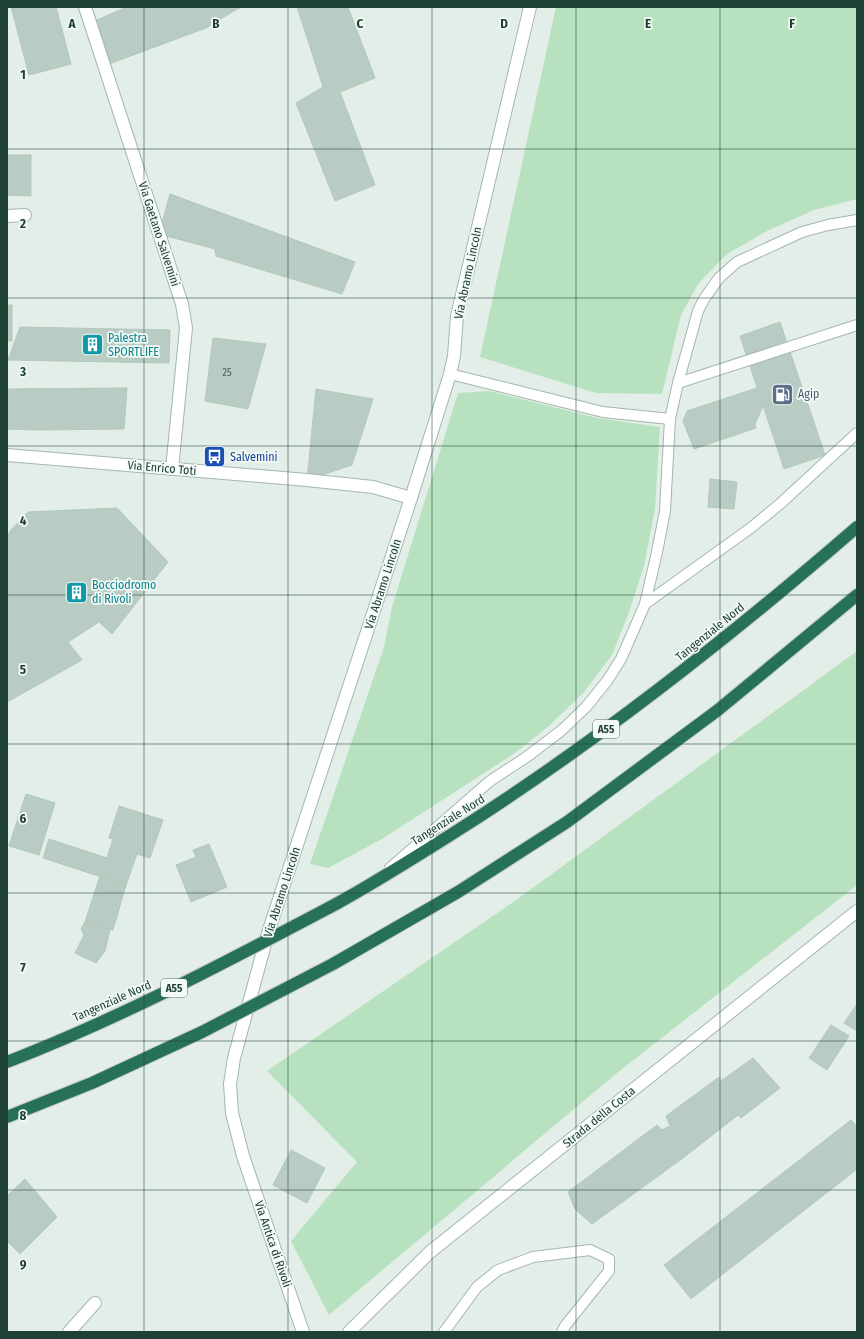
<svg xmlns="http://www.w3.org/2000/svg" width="864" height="1339" viewBox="0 0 864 1339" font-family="'Fira Sans Condensed',sans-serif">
  <rect width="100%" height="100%" fill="#e2eee7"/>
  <!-- green -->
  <g fill="#b8e2bf">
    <path d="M556 7H857V199L814 210 767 231 727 254 698 284 681 315 662 394 596 393 480 357Z"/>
    <path d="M489 391 597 418 660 427 655 509 644 566 629 612 612 655 584 692 550 725 515 753 382 839 328 868 310 864 384 647 392 607 458 393Z"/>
    <path d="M857 651V885L617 1073 329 1315 291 1241 357 1162 267 1071 519 898Z"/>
  </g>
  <!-- building -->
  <g fill="#b9ccc3" stroke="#b3c8bd">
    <path d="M11 7H56L71 64 29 75Z"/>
    <path d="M127 7H243L237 9 206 28 109 64 90 23Z"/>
    <path d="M297 7H348L375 78 340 92 375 185 335 201 296 103 323 87Z"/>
    <path d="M7 155H31V196L7 195Z"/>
    <path d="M170 194 355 262 342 294 216 256 215 249 159 234Z"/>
    <rect x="7" y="305" width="5" height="36"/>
    <path d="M780 322 825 455 784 469 740 336Z"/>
    <path d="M20 327 170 330 169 363 8 360Z"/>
    <path d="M213 338 266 344 248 409 205 401Z"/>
    <path d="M127 388 124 429 39 430 7 429V389Z"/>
    <path d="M757 388 763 406 755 424 756 428 694 449 683 421 687 411Z"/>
    <path d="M316 389 373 399 352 465 307 480Z"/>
    <path d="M710 479 737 482 734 509 708 507Z"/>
    <path d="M117 508 168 562 112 634 99 622 68 642 82 660 7 702V538L10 531 28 512Z"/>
    <path d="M26 794 55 803 39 855 9 846Z"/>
    <path d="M119 806 163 820 150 858 137 854 126 885 43 858 49 839 107 858 113 839 109 838Z"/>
    <path d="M209 844 227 887 191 902 176 865 196 857 193 850Z"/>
    <path d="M100 876 126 885 113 930 85 922Z"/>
    <path d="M85 922 110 930 105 951 96 963 75 953 84 935 81 929Z"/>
    <path d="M857 1004V1031L844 1023Z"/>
    <path d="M831 1025 849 1036 827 1070 809 1058Z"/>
    <path d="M753 1058 780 1088 741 1118 738 1115 683 1158 592 1224 575 1209 568 1192 657 1125 662 1130 670 1126 666 1116 719 1077 721 1081Z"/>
    <path d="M851 1120 857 1127V1169L691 1299 664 1265Z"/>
    <path d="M291 1150 325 1168 307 1203 273 1185Z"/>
    <path d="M25 1179 57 1217 20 1254 7 1241V1196Z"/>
  </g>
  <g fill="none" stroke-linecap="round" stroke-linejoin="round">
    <defs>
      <g id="service">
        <path d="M450 374 603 412 670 419"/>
        <path d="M678 383 857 325"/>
        <path d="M645 604 752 527 781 503 857 433"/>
        <path d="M390 868 490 781 528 756 562 730 586 707 607 681 621 659 645 604 657 552 665 511 670 419 678 383 698 311 704 299 719 278 737 262 802 232 828 225 857 220"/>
        <path d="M444 1332 477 1287 498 1270 533 1257 590 1250 609 1259V1271L565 1326 562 1332"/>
      </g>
      <g id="minor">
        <path d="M85 7 182 304 186 328 172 469"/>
        <path d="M7 216 25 215"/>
        <path d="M7 455 307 480 373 487 411 498"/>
        <path d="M69 1332 95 1303"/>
        <path d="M303 1332 243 1156 232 1113 230 1084 234 1058 268 933 411 498 450 374 454 356 457 316 530 7"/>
        <path d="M349 1332 430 1252 857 911"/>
      </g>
      <g id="motorway">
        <path d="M336 904C376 882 414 858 452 834 596 743 729 638 857 527"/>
        <path d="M333 964 458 892 567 822 718 710 857 595"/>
      </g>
    </defs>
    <!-- service casing -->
    <use href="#service" stroke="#a4b7ae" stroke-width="12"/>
    <!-- minor casing -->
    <use href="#minor" stroke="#a4b7ae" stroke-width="14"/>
    <!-- motorway casing -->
    <use href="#motorway" stroke="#c0cac6" stroke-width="14"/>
    <!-- service -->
    <use href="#service" stroke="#fff" stroke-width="10"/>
    <!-- minor -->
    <use href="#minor" stroke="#fff" stroke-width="12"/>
    <!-- motorway -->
    <use href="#motorway" stroke="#27715a" stroke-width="12"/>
    <defs>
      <g id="motorway-bridge">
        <path d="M7 1062C121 1018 228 961 336 904"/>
        <path d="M7 1117 92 1083 202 1032 333 964"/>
      </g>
    </defs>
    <!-- motorway-bridge casing -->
    <use href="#motorway-bridge" stroke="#c0cac6" stroke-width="14" stroke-linecap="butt"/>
    <!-- motorway-bridge -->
    <use href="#motorway-bridge" stroke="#27715a" stroke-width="12"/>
  </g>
  <!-- grid -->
  <path fill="none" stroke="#1f4134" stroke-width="1" stroke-opacity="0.55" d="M144 7V1332M288 7V1332M432 7V1332M576 7V1332M720 7V1332M7 149H857M7 298H857M7 446H857M7 595H857M7 744H857M7 893H857M7 1041H857M7 1190H857"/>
  <!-- icons -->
  <defs>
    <symbol id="building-square" viewBox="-11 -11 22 22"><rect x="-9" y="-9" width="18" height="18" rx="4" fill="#0f9aa8" stroke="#f3faf5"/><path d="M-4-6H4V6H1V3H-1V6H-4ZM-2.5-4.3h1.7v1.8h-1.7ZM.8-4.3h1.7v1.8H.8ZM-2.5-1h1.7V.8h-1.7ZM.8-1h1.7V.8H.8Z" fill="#fff"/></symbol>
    <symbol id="fuel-square" viewBox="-11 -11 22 22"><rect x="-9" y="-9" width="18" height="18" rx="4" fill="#5c6f8a" stroke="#f3faf5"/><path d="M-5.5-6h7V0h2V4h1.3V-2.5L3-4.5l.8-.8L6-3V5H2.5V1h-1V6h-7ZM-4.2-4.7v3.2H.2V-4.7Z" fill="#fff"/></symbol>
    <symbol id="bus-square" viewBox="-11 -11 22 22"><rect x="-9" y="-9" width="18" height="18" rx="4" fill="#1a4fb4" stroke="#f3faf5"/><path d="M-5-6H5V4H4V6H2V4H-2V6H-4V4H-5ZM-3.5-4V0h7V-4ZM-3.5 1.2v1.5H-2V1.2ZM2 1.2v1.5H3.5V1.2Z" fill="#fff"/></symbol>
  </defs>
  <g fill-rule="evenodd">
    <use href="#building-square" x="80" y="332" width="25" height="25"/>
    <use href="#fuel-square" x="770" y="382" width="25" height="25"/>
    <use href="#bus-square" x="202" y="444" width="25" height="25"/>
    <use href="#building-square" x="64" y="580" width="25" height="25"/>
  </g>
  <g text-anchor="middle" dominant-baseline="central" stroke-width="3.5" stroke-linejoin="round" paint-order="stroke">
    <!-- number labels -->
    <g font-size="10" fill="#466458">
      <text x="227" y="373">25</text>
    </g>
    <!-- shield labels -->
    <g fill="#f3faf5" stroke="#5f786e" stroke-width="1">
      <rect x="593" y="720" width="26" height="18" rx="3"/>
      <rect x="161" y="979" width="26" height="18" rx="3"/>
    </g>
    <g font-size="11" font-weight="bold" fill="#1f4134">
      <text x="606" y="729">A55</text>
      <text x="174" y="988">A55</text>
    </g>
    <!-- street labels -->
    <g font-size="12" fill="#1f4134" stroke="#f3faf5">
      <text transform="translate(159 234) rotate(72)">Via Gaetano Salvemini</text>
      <text transform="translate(468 273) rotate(-78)">Via Abramo Lincoln</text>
      <text transform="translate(162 468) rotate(5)">Via Enrico Toti</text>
      <text transform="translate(383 584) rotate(-72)">Via Abramo Lincoln</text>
      <text transform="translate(710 632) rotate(-39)">Tangenziale Nord</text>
      <text transform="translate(448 820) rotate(-32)">Tangenziale Nord</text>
      <text transform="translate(282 892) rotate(-72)">Via Abramo Lincoln</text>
      <text transform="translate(112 1001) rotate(-24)">Tangenziale Nord</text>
      <text transform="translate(599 1117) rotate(-39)">Strada della Costa</text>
      <text transform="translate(273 1244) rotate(71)">Via Antica di Rivoli</text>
    </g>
    <!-- culture labels -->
    <g font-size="12" fill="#0d838f" stroke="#f3faf5" text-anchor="start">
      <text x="108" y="338">Palestra<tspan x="108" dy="14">SPORTLIFE</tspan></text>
      <text x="92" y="585">Bocciodromo<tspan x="92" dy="14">di Rivoli</tspan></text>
    </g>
    <!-- service labels -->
    <g font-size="12" fill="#4e5e75" stroke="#f3faf5" text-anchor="start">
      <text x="798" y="394">Agip</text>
    </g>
    <!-- transit labels -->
    <g font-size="12" fill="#164399" stroke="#f3faf5" text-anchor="start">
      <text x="230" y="457">Salvemini</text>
    </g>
  </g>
  <g font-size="13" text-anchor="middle" font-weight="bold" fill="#1f4134" stroke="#f3faf5" stroke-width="3.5" stroke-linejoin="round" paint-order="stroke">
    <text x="72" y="28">A</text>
    <text x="216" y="28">B</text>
    <text x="360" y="28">C</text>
    <text x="504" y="28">D</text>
    <text x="648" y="28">E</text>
    <text x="792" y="28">F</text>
    <text x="23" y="79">1</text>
    <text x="23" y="228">2</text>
    <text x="23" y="376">3</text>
    <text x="23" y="525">4</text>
    <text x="23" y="674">5</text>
    <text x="23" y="823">6</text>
    <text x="23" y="972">7</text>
    <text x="23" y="1120">8</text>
    <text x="23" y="1269">9</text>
  </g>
  <!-- border -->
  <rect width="864" height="1339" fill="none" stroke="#1f4134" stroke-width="16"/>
</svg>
